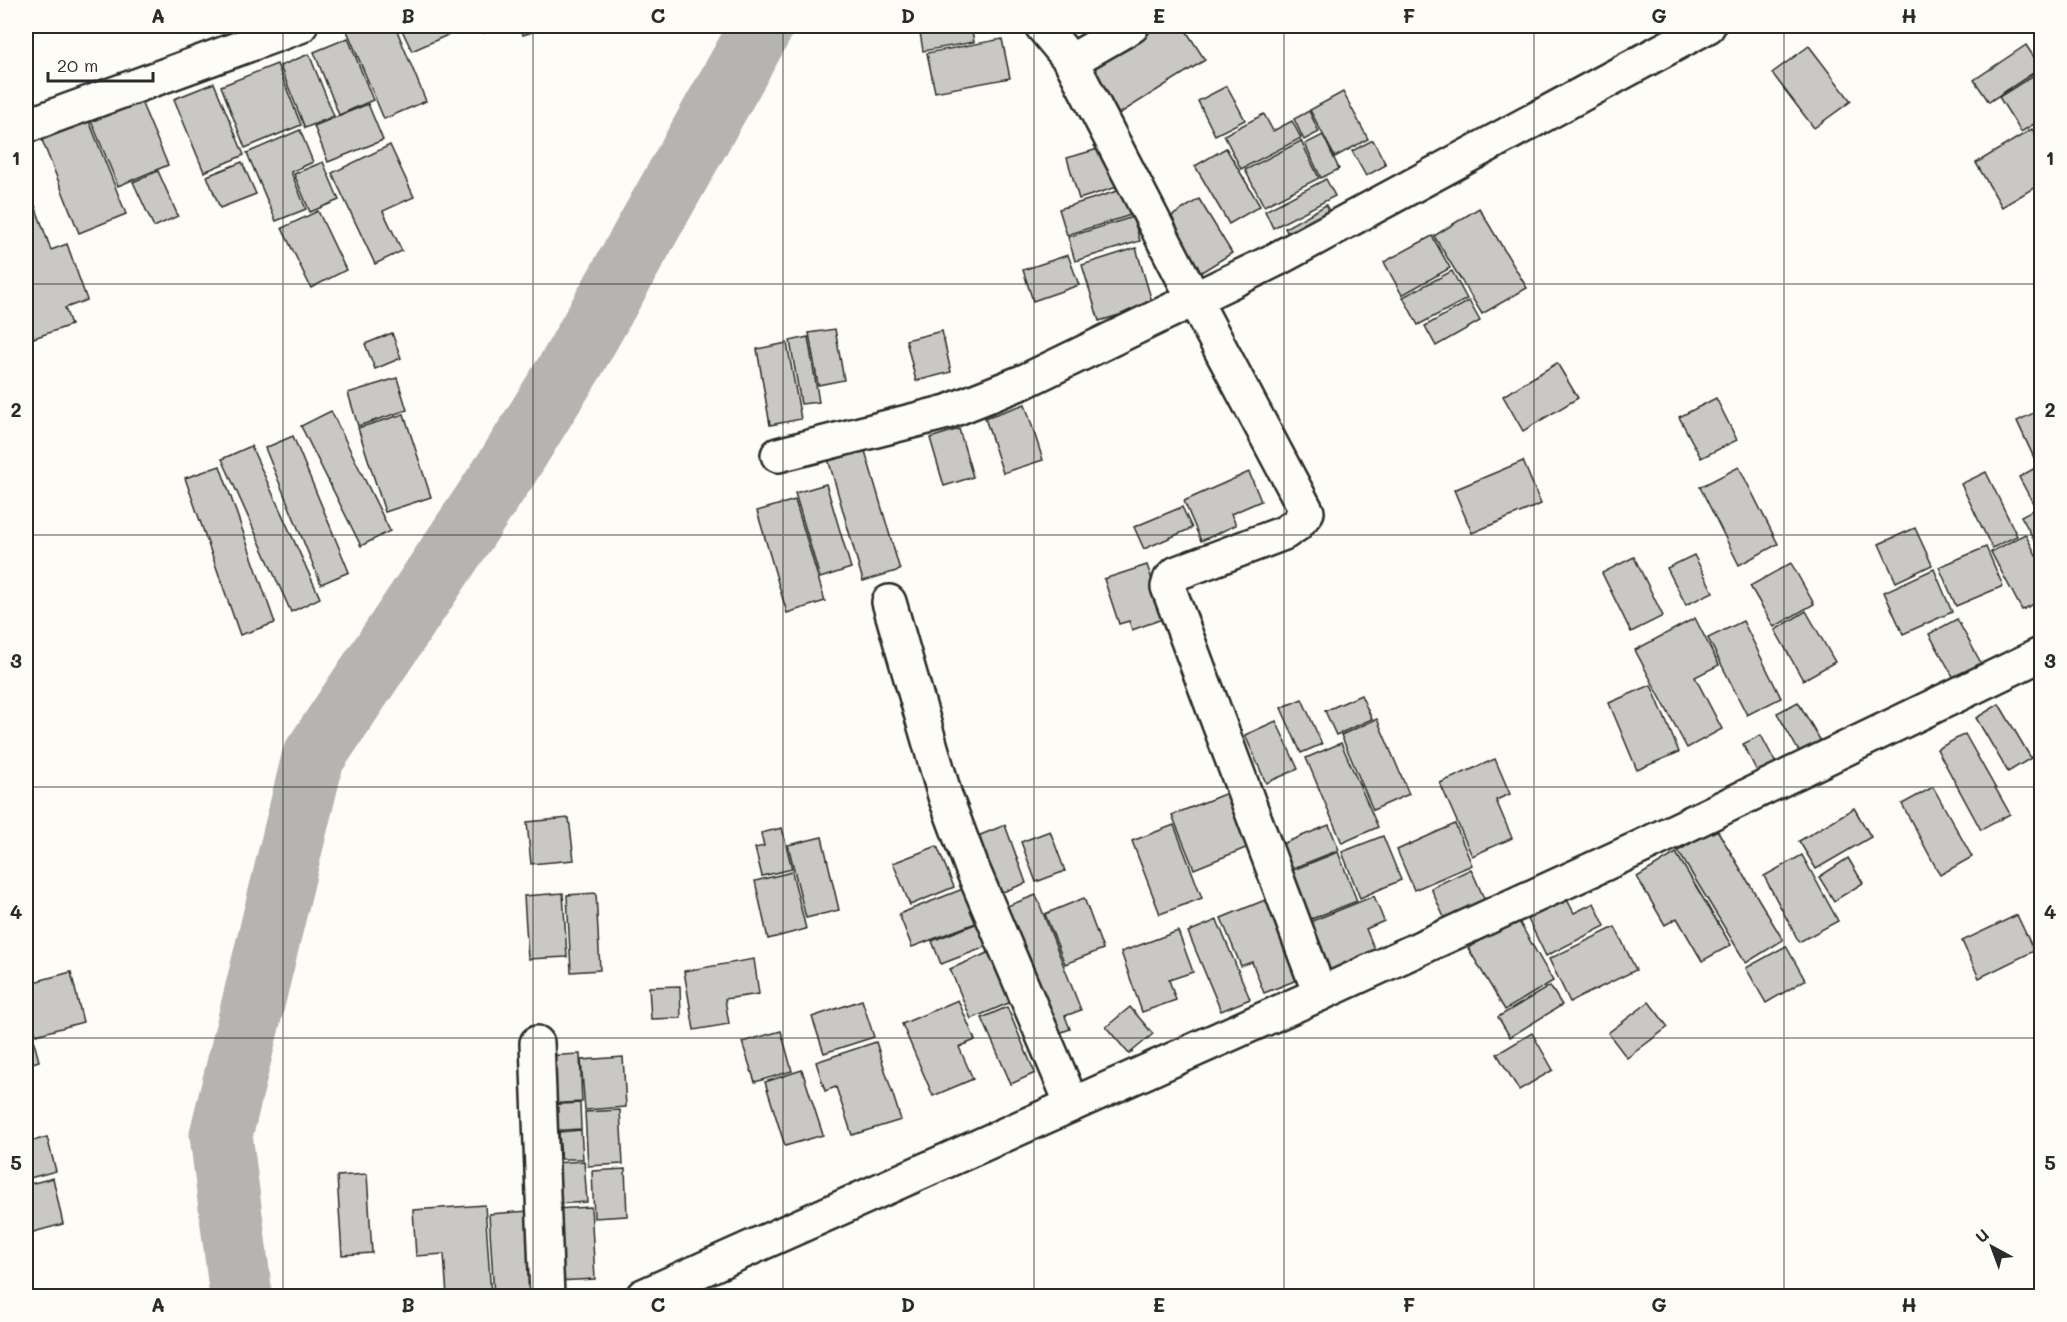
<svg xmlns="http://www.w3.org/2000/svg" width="2067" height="1322" viewBox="0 0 2067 1322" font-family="Mali,sans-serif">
  <rect width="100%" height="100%" fill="#fdfcf7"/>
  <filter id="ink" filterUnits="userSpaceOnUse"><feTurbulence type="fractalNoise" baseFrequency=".0167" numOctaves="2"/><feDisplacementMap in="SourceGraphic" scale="12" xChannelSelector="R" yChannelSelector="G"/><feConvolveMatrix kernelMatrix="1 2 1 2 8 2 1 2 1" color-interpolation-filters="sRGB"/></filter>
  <g filter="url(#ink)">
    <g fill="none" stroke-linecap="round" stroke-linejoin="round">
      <!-- river -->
      <path stroke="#b5b4b1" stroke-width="63" d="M241 1296 221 1135 313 758 509 465 573 362 762 26"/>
    </g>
    <!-- building -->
    <g fill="#c9c8c4" stroke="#2b2b2b" stroke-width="1.5">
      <path d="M345 26H395L426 101 384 119Z"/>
      <path d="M400 26H460L461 29 412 51Z"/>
      <path d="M480 26H501L483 33Z"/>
      <path d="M520 26H551L523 35Z"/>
      <path d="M919 26H971L974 42 923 51Z"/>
      <path d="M1156 26H1183L1205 60 1119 114 1089 67Z"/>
      <path d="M348 38 373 100 339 115 314 52Z"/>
      <path d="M1002 39 1010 78 935 92 927 53Z"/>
      <path d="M2026 45 2041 68 1989 102 1974 80Z"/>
      <path d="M1809 46 1851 101 1814 128 1772 73Z"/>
      <path d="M309 54 334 116 305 128 280 66Z"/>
      <path d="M277 64 301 125 245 148 221 86Z"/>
      <path d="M2042 70V119L2021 132 1999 97Z"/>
      <path d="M214 83 244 155 204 172 174 99Z"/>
      <path d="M1227 86 1245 120 1215 135 1198 101Z"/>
      <path d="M1343 92 1368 139 1335 157 1310 110Z"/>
      <path d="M139 97 168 165 118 186 90 118Z"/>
      <path d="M368 104 383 140 328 162 314 126Z"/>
      <path d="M1309 111 1319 132 1304 140 1294 119Z"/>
      <path d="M1264 114 1273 131 1292 121 1301 138 1241 169 1224 135Z"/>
      <path d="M89 121 126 214 79 233 42 140Z"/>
      <path d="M2042 122V139L2034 126Z"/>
      <path d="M2032 129 2042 144V183L2002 207 1976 163Z"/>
      <path d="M300 130 313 162 291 172 306 209 276 221 247 153Z"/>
      <path d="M1323 135 1339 169 1321 178 1305 144Z"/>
      <path d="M1373 140 1386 165 1366 176 1352 151Z"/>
      <path d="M1301 141 1319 178 1264 206 1245 170Z"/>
      <path d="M390 145 414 197 383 211 402 251 375 264 332 173Z"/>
      <path d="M1105 147 1117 187 1079 199 1067 158Z"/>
      <path d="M1226 148 1260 206 1229 224 1195 166Z"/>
      <path d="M242 162 256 194 220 208 207 176Z"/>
      <path d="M323 162 339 200 310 212 294 174Z"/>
      <path d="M158 171 178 216 154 227 133 182Z"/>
      <path d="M1326 179 1335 196 1273 228 1265 211Z"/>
      <path d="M29 189 51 250 67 244 87 300 65 308 71 325 34 338 26 316V191Z"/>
      <path d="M1124 189 1131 215 1067 235 1059 209Z"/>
      <path d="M1199 199 1232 253 1200 273 1167 219Z"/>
      <path d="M1326 205 1335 222 1294 245 1285 228Z"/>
      <path d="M1479 208 1527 288 1482 314 1434 236Z"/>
      <path d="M318 211 346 270 311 288 282 228Z"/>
      <path d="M1133 217 1140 241 1075 261 1068 237Z"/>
      <path d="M1432 236 1450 268 1402 295 1384 262Z"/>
      <path d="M1136 248 1153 305 1099 321 1082 265Z"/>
      <path d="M1068 255 1079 285 1033 301 1023 270Z"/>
      <path d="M1452 271 1467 299 1418 325 1403 297Z"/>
      <path d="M1469 301 1480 321 1436 346 1425 326Z"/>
      <path d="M835 329 844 380 818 385 809 333Z"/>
      <path d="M942 331 951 372 916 381 906 340Z"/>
      <path d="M392 333 401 358 375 369 365 344Z"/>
      <path d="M808 337 819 402 801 404 790 341Z"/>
      <path d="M787 343 801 419 770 425 757 349Z"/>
      <path d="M1557 363 1578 398 1523 431 1503 396Z"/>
      <path d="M397 378 407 410 358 426 348 393Z"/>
      <path d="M1716 398 1737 440 1701 458 1679 417Z"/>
      <path d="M1025 404 1043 460 1003 473 985 418Z"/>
      <path d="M2042 409V475L2017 421Z"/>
      <path d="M331 411 390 531 361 546 301 426Z"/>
      <path d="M404 414 431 497 385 512 358 428Z"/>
      <path d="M959 429 973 477 944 486 930 438Z"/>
      <path d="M293 436 349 572 321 584 265 448Z"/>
      <path d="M863 444 900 570 863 581 827 455Z"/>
      <path d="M251 446 320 598 291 612 222 459Z"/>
      <path d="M1523 461 1541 504 1472 533 1454 490Z"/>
      <path d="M220 466 275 623 240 635 185 478Z"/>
      <path d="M1739 467 1778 544 1739 565 1700 487Z"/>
      <path d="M2035 468 2042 479V501L2034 505 2019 477Z"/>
      <path d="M1249 472 1261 501 1231 514 1236 525 1201 541 1184 501Z"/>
      <path d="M1986 472 2017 536 1992 548 1961 484Z"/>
      <path d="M826 484 851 568 820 578 795 493Z"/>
      <path d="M795 500 825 601 787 613 757 511Z"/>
      <path d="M2042 505V554L2021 516Z"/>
      <path d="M1182 507 1192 528 1144 549 1134 527Z"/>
      <path d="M1915 528 1932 565 1896 582 1879 544Z"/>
      <path d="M2025 534 2042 566V600L2022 610 1991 552Z"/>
      <path d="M1986 547 2003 586 1956 606 1939 567Z"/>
      <path d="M1694 555 1713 592 1686 605 1667 568Z"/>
      <path d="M1634 557 1663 616 1631 632 1602 573Z"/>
      <path d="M1791 563 1814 604 1774 627 1750 586Z"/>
      <path d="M1147 565 1165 618 1132 630 1129 621 1119 624 1104 579Z"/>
      <path d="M1934 569 1952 612 1903 634 1884 592Z"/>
      <path d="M1806 611 1835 662 1803 680 1775 630Z"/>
      <path d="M1695 618 1719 665 1695 677 1722 729 1687 748 1635 650Z"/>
      <path d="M1957 619 1981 663 1954 678 1929 634Z"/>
      <path d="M1743 621 1781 698 1747 715 1708 638Z"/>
      <path d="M1651 685 1679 752 1637 770 1609 703Z"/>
      <path d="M1361 695 1372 719 1336 735 1325 711Z"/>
      <path d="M1302 699 1322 744 1301 753 1281 708Z"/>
      <path d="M1798 702 1822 743 1801 755 1777 713Z"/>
      <path d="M1999 704 2031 758 2008 772 1976 718Z"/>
      <path d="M1377 719 1409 794 1373 810 1341 735Z"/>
      <path d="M1276 721 1298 769 1266 783 1245 735Z"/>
      <path d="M1965 734 2010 814 1981 830 1937 749Z"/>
      <path d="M1761 735 1781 773 1763 783 1743 744Z"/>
      <path d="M1341 743 1378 827 1342 843 1306 758Z"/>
      <path d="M1495 759 1510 794 1496 800 1512 838 1472 856 1440 783Z"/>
      <path d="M1933 787 1972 857 1940 875 1902 804Z"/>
      <path d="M1232 791 1253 845 1194 869 1172 815Z"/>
      <path d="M1854 808 1871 837 1816 869 1799 841Z"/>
      <path d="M569 818 574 860 531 864 527 822Z"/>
      <path d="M1455 824 1472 865 1414 890 1397 850Z"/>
      <path d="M1005 825 1026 883 995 895 973 838Z"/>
      <path d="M1174 825 1202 898 1160 914 1132 841Z"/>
      <path d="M1329 825 1339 850 1286 871 1277 846Z"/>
      <path d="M782 828 792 869 762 876 755 848 764 846 761 833Z"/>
      <path d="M1716 828 1783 940 1746 963 1678 851Z"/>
      <path d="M1050 831 1065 871 1036 882 1021 842Z"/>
      <path d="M1383 836 1401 880 1360 898 1342 852Z"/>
      <path d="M822 837 839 910 806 918 788 845Z"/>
      <path d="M937 846 954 887 910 905 893 863Z"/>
      <path d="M1338 852 1357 901 1306 921 1288 872Z"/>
      <path d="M1676 853 1731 945 1702 961 1677 918 1665 925 1637 877Z"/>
      <path d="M1802 855 1838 921 1799 942 1764 876Z"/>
      <path d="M1848 858 1863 883 1834 901 1819 877Z"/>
      <path d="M1471 869 1486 903 1446 922 1431 888Z"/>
      <path d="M792 872 806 929 768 939 755 881Z"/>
      <path d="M968 887 981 921 912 947 899 914Z"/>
      <path d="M1563 892 1574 913 1594 903 1605 926 1546 956 1524 911Z"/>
      <path d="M563 893 567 957 528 959 524 896Z"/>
      <path d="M596 893 600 970 571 972 567 895Z"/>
      <path d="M1036 895 1081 1010 1065 1016 1070 1029 1051 1036 1002 908Z"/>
      <path d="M1374 896 1384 921 1366 929 1378 957 1329 977 1307 923Z"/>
      <path d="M1084 898 1103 949 1065 964 1045 914Z"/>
      <path d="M1270 898 1302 978 1264 993 1252 962 1241 966 1221 918Z"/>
      <path d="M2017 915 2034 951 1979 978 1962 941Z"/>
      <path d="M1517 918 1553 981 1505 1010 1468 948Z"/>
      <path d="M1217 920 1250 999 1221 1011 1188 932Z"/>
      <path d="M983 921 991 945 941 964 932 941Z"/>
      <path d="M1615 927 1636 970 1570 1002 1549 959Z"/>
      <path d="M1178 931 1193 972 1169 980 1176 1000 1142 1012 1121 952Z"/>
      <path d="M1786 946 1805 980 1766 1003 1746 968Z"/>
      <path d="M997 949 1018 999 971 1019 950 969Z"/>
      <path d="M754 959 759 994 725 999 729 1024 694 1030 684 971Z"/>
      <path d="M71 972 83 1022 36 1035 26 996V984Z"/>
      <path d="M680 986 681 1018 651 1019 649 987Z"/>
      <path d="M1550 986 1562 1005 1510 1037 1498 1017Z"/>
      <path d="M862 1000 874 1037 824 1053 812 1017Z"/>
      <path d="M958 1000 975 1040 959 1047 973 1079 933 1096 902 1024Z"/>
      <path d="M1649 1002 1668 1027 1627 1058 1608 1033Z"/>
      <path d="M1007 1007 1035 1073 1011 1084 982 1018Z"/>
      <path d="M1130 1007 1153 1034 1129 1054 1106 1027Z"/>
      <path d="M26 1020H28L39 1061 26 1065Z"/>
      <path d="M781 1031 792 1071 755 1082 742 1042Z"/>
      <path d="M1532 1033 1553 1070 1519 1090 1497 1054Z"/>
      <path d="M876 1042 901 1120 852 1135 836 1087 825 1091 816 1062Z"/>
      <path d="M580 1054 582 1102 545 1104 543 1056Z"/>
      <path d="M623 1057 626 1107 585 1110 581 1060Z"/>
      <path d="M802 1070 823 1135 785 1146 765 1082Z"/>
      <path d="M580 1103 581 1129 547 1131 546 1105Z"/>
      <path d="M620 1110 623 1164 588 1166 585 1112Z"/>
      <path d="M581 1130 583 1159H561L559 1132Z"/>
      <path d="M47 1137 56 1171 26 1179V1143Z"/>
      <path d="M584 1161 587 1202 556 1204 554 1163Z"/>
      <path d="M625 1169 627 1216 594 1218 592 1171Z"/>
      <path d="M367 1174 372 1253 342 1255 337 1176Z"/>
      <path d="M53 1178 63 1224 26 1234V1185Z"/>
      <path d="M485 1205 491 1296H447L444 1254 416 1256 413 1210Z"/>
      <path d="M591 1207 595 1279 558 1281 554 1209Z"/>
      <path d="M529 1211 535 1296H494L489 1214Z"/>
    </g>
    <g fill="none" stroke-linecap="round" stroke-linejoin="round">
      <defs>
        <g id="minor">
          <path d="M1042 26 1071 61 1194 299 1307 512 1296 525 1284 533 1177 573 1170 580 1168 587 1320 994"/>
          <path d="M1071 61 1132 26"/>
          <path d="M26 126 300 26"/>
          <path d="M778 455 947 412 1025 381 1275 260 1708 26"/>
          <path d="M889 602 945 796 972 868 1072 1104"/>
          <path d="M537 1043 547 1296"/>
          <path d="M643 1296 1320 994 1641 847 2042 654"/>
        </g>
      </defs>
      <!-- minor casing -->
      <use href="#minor" stroke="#2b2b2b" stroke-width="38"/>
      <!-- minor -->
      <use href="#minor" stroke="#fdfcf7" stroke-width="33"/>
    </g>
  </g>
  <!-- grid -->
  <path fill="none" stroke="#2b2b2b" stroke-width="1.5" stroke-opacity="0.55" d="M283 26V1296M533 26V1296M783 26V1296M1034 26V1296M1284 26V1296M1534 26V1296M1784 26V1296M26 284H2042M26 535H2042M26 787H2042M26 1038H2042"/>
  <!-- margin -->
  <rect width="2067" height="1322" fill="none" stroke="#fdfcf7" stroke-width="66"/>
  <!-- north arrow -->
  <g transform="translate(1992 1247) rotate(319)" stroke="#fdfcf7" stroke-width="4.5" paint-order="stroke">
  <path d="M0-4.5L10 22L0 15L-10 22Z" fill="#2b2b2b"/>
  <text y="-9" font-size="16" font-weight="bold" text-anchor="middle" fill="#2b2b2b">U</text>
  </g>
  <!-- scale -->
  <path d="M48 72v9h105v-9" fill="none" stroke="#2b2b2b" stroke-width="3"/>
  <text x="57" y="72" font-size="18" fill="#2b2b2b" stroke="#fdfcf7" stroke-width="4.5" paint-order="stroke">20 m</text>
  <rect x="33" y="33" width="2001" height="1256" fill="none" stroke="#2b2b2b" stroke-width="2"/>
  <g font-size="20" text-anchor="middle" font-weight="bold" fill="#2b2b2b">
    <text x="158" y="23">A</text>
    <text x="408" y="23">B</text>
    <text x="658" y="23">C</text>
    <text x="908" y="23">D</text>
    <text x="1159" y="23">E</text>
    <text x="1409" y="23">F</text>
    <text x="1659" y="23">G</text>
    <text x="1909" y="23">H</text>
    <text x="16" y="165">1</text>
    <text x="2050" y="165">1</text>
    <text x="16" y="417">2</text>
    <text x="2050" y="417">2</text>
    <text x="16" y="668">3</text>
    <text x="2050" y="668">3</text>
    <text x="16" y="919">4</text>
    <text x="2050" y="919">4</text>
    <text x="16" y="1170">5</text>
    <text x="2050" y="1170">5</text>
    <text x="158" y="1312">A</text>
    <text x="408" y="1312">B</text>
    <text x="658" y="1312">C</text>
    <text x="908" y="1312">D</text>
    <text x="1159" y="1312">E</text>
    <text x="1409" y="1312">F</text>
    <text x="1659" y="1312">G</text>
    <text x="1909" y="1312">H</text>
  </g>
</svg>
